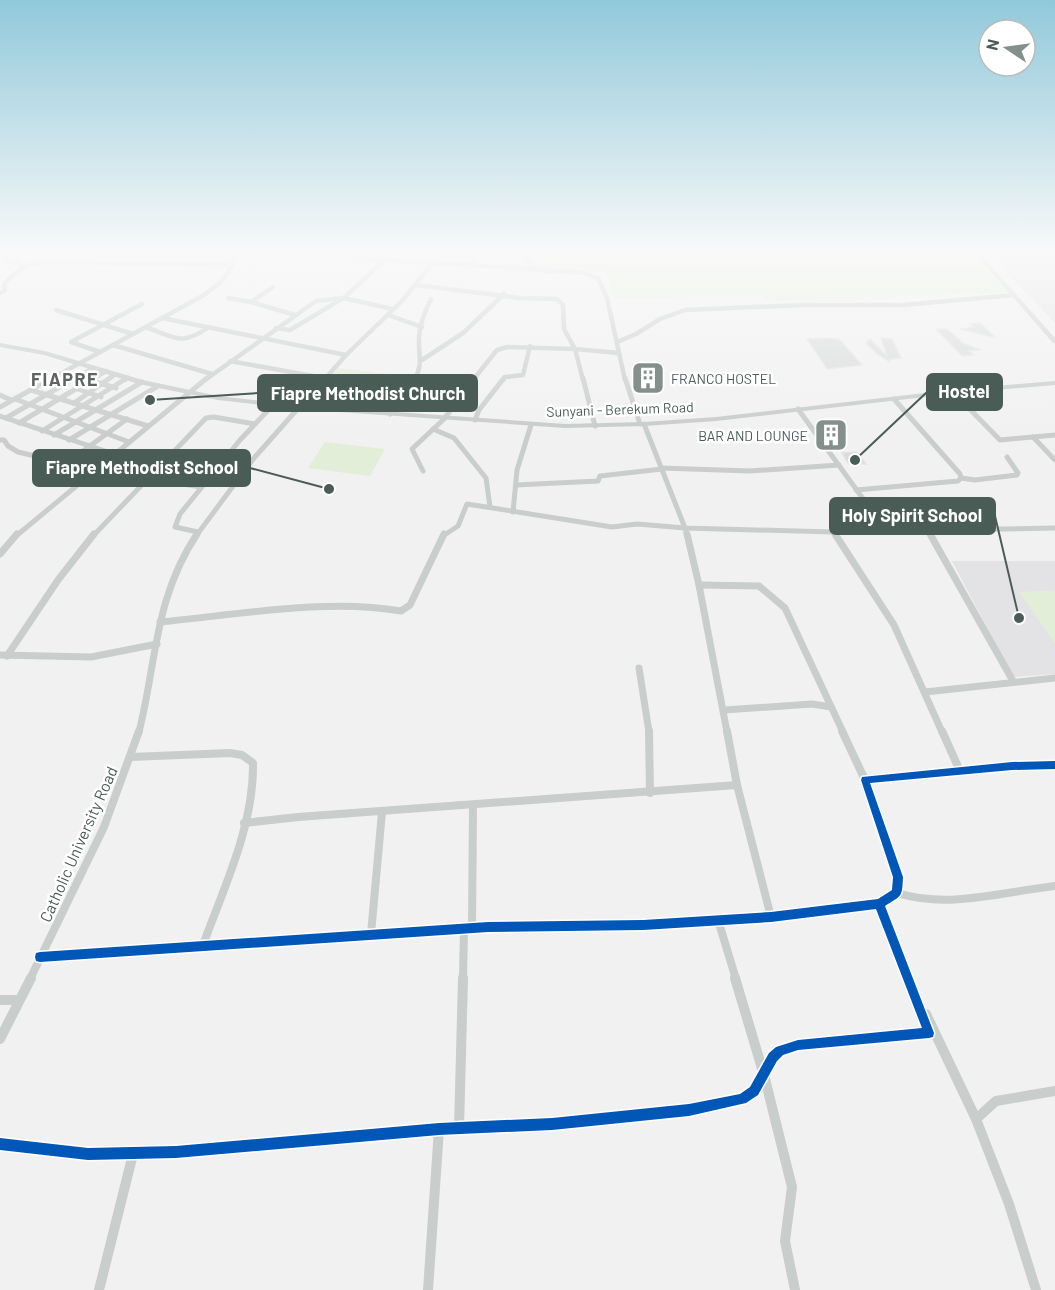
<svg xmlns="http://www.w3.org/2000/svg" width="1055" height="1290" viewBox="0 0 1055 1290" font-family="Barlow,sans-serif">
  <rect width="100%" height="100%" fill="#f1f1f1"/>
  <!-- education -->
  <g fill="#e3e2e4">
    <path d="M991 255H1055V323Z"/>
    <path d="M952 561H1055V674L1013 677Z"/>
  </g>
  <!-- green -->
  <g fill="#e2eed7">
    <path d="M531 255H974L1007 292 765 301 762 296 615 298 605 271 541 267Z"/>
    <path d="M339 368 413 377 391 409 310 399Z"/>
    <path d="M325 442 385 449 370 476 308 468Z"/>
    <path d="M1054 590 1055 591V644L1019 592Z"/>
  </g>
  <!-- building -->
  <g fill="#d9dada" stroke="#e2e4e3" stroke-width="1.5">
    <path d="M980 323 996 338 960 329 974 327 970 324Z"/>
    <path d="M936 329H947L963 343 981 350 969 351 974 355 962 356Z"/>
    <path d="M830 338 840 340 862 365 827 369 807 339Z"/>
    <path d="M881 338 892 339 901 358 890 359V362L877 354 866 343 870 339 887 356Z"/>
    <path d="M652 371 662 382 644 386 635 374Z"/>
    <path d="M857 452 866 464 848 463 842 453Z"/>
  </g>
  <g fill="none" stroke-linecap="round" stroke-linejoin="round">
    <!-- street-far4 -->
    <g stroke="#c9cdcc" stroke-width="4.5">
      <path d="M6 255 5 259 24 266"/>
      <path d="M233 255V265"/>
      <path d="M476 255 472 265 585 273 598 278 607 298 625 380"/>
      <path d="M524 255 535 269"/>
      <path d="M384 260 472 265"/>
      <path d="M416 285 520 298 557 299 563 305 564 329 575 349 619 353"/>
      <path d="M273 287 251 302 295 315"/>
      <path d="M0 293 5 290 4 284C15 272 25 265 41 262L233 265 222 281 204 295 49 380"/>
      <path d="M228 298 251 302"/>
      <path d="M56 310 133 334"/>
      <path d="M388 315 422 327"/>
      <path d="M162 318 346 355 324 380"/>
      <path d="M145 327C176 337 180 347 209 327"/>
      <path d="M276 328 290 330 345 297 384 260 331 255"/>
      <path d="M617 342 636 334 660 319 685 310 801 305H903L1014 295"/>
      <path d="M113 345 212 374"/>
      <path d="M100 352 71 342 142 304"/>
      <path d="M346 355 403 300 432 263"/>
      <path d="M422 360 463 333 504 294"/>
      <path d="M230 361 324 378"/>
      <path d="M72 380 93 368"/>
      <path d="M91 380 106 371"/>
      <path d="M107 380 116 374"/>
      <path d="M125 380 128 378"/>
      <path d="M205 380 316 301 344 298 392 309"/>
      <path d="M414 380C424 365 418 354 419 337 420 324 425 311 431 299"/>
      <path d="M473 380 497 350 507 347 575 349 583 380"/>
      <path d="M503 380 505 377 523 375 530 346"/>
    </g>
    <!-- street-far3 -->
    <g stroke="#c9cdcc" stroke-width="5">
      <path d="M583 378 595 426"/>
      <path d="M625 378 640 424"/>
      <path d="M89 380 116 388"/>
      <path d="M75 388 101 397"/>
      <path d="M31 390 148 426"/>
      <path d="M953 392 1000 440 1055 435"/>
      <path d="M0 395 11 400"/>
      <path d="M15 399 129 442"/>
      <path d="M74 403 110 378"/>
      <path d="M0 407 52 378"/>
      <path d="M798 409 885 529"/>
      <path d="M390 414 415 378"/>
      <path d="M0 416 114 454"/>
      <path d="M6 418 75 378"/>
      <path d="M475 420 479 410 504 378"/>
      <path d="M19 423 94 378"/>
      <path d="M644 424 685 528 833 532 1055 528"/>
      <path d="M433 429 454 438 486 478 490 507"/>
      <path d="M42 431 127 378"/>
      <path d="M54 435 142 382"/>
      <path d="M1033 437 1055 460"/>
      <path d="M0 440H4L8 446 18 452 95 470 201 487"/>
      <path d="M69 440 158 386"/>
      <path d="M661 468 750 471 839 465"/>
      <path d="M423 471 412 449 444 419 474 378"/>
      <path d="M961 478 975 480 1017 475 1018 473 1007 457"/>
      <path d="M43 480 127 419"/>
      <path d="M516 485 598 481 600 476 662 469"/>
      <path d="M856 490 958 481 961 478 960 474 894 399"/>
      <path d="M513 512 517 470 531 425"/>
      <path d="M927 529 931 536"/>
      <path d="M198 532 175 527 180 514 240 440 273 405"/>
      <path d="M833 532 836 536"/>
      <path d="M16 536 207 378"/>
      <path d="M93 536 206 418 214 417 255 424"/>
      <path d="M196 536 254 458 325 378"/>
      <path d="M443 536 458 526 467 504 612 527 637 524 685 528 687 536"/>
    </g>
    <!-- street-far2 -->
    <g stroke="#c9cdcc" stroke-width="7">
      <path d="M687 534 699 585 727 732"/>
      <path d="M835 534 894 625 942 732"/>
      <path d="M930 534 1013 681"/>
      <path d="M0 554 17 534"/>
      <path d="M699 585 759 586 785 608 843 732"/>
      <path d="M160 622C236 615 326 598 401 611L410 605 444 534"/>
      <path d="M0 655 91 657 157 644"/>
      <path d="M7 656 58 580 94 534"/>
      <path d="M639 668 649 732"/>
      <path d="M925 692 1055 678"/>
      <path d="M724 710 812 704 831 707"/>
      <path d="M139 732C157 660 154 599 197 534"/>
    </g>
    <!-- street-far1 -->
    <g stroke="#c9cdcc" stroke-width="8">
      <path d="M649 731 650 793"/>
      <path d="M727 731 737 785 771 917"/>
      <path d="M842 731 865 780"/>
      <path d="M942 731 960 771"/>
      <path d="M131 757 230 753 242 755 253 763C254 826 224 887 203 945"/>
      <path d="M244 823 298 817 737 785"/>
      <path d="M897 893C950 909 1001 892 1055 886"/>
      <path d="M879 904 908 979"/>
      <path d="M718 920 736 979"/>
      <path d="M472 928 473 805"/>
      <path d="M371 934 382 812"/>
      <path d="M40 957 488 927 643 925 771 917 879 904 897 893 898 877 865 780 1012 766 1055 765"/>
      <path d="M30 979 104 827 139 731"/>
      <path d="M463 979 464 929"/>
    </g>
    <!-- street -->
    <g stroke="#c9cdcc" stroke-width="10">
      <path d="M735 978 764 1075 792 1187 785 1241 795 1290"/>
      <path d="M0 1000H19"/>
      <path d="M926 1014 976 1119 1009 1204 1036 1290"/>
      <path d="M0 1039 31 978"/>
      <path d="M976 1119 996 1101 1055 1091"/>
      <path d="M459 1128 463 978"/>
      <path d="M0 1144 88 1154 176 1152 439 1129 552 1124 689 1110 742 1099 754 1091 773 1057 780 1051 798 1045 929 1033 908 978"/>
      <path d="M99 1290 133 1154"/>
      <path d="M428 1290 439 1129"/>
    </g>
    <!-- secondary -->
    <path fill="#cacecc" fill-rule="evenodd" d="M976 255H981L1055 338V344L1053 343Z"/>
    <!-- primary -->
    <path fill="#c6ccca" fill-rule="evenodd" d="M0 343 45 351 143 380 218 396 297 405 565 424 644 422 716 417 960 389 1055 381V385L960 393 716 421 644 426 565 428 297 409 218 400 139 384 44 355 0 347Z"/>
    <defs>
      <path id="cycleway" d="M1055 761V769L1012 770 870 783 903 877C902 898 902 895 885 906L934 1033 933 1037 929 1038 798 1050 783 1055 777 1061 758 1095 746 1103 689 1116 552 1130 439 1135 176 1158 88 1160 0 1150V1138L88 1148 176 1146 439 1123 552 1118 689 1104 740 1094 750 1087 769 1053 776 1047 798 1040 922 1028 876 909 771 922 643 930 488 932 40 962 36 961 35 957 36 953 40 952 488 922 643 920 771 912 878 899 892 890 893 877 861 780 862 777 1012 762Z"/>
    </defs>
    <!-- cycleway casing -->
    <use href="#cycleway" stroke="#fff" stroke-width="3"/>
    <!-- cycleway -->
    <use href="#cycleway" fill="#0057b8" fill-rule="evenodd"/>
  </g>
  <!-- sky -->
  <linearGradient id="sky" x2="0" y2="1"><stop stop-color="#91c9da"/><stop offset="0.58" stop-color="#f9f9f9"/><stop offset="1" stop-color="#f9f9f9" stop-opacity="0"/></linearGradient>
  <rect width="1055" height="436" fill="url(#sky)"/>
  <!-- icons -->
  <defs>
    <symbol id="building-square" viewBox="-11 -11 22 22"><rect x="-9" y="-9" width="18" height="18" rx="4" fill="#84908c" stroke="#fff"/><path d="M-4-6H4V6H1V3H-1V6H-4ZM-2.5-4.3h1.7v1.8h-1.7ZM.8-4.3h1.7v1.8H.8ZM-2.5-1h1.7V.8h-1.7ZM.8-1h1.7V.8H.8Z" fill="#fff"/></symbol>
  </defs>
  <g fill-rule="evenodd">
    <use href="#building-square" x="629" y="359" width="38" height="38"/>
    <use href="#building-square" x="812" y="416" width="38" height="38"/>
  </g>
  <g text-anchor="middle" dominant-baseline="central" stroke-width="5" stroke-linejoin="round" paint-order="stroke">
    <!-- far-poi labels -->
    <g font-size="14" fill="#495c55" stroke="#fff" text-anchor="start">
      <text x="671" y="378">FRANCO HOSTEL</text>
      <text x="808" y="435" text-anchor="end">BAR AND LOUNGE</text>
    </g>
    <!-- far-street labels -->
    <g font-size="14" fill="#495c55" stroke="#fff">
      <text transform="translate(620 409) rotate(-2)">Sunyani - Berekum Road</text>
    </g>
    <!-- street labels -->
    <g font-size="16" fill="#495c55" stroke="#fff">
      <text transform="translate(78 844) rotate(-66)">Catholic University Road</text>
    </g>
    <!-- far-district labels -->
    <g font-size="18" font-weight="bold" letter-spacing="1.5" fill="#5d6462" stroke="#fff">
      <text x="65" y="379">FIAPRE</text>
    </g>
  </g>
  <!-- callouts -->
  <path fill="none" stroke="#495c55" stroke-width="2" d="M855 460L927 392M150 400L258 393M329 489L250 468M1019 618L995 516"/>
  <g fill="#495c55" stroke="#fff" stroke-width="2">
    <circle cx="855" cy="460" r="6"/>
    <circle cx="150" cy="400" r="6"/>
    <circle cx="329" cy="489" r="6"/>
    <circle cx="1019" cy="618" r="6"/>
  </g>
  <g fill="#495c55" stroke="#495c55" stroke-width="2">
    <rect x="927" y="374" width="75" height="36" rx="6"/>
    <rect x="258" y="375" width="219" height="36" rx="6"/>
    <rect x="33" y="450" width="217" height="36" rx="6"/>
    <rect x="830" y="498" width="165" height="36" rx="6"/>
  </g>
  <g font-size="18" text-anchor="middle" font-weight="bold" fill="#fff">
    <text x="964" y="398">Hostel</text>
    <text x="368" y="400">Fiapre Methodist Church</text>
    <text x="142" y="474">Fiapre Methodist School</text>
    <text x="912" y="522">Holy Spirit School</text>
  </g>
  <!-- north arrow -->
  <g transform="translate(1007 48) rotate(283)"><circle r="28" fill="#ffffff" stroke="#b6bebb" stroke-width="1.5"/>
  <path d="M0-4.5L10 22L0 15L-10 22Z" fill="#84908c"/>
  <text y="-9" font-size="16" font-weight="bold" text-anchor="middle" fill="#495c55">N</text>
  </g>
</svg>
